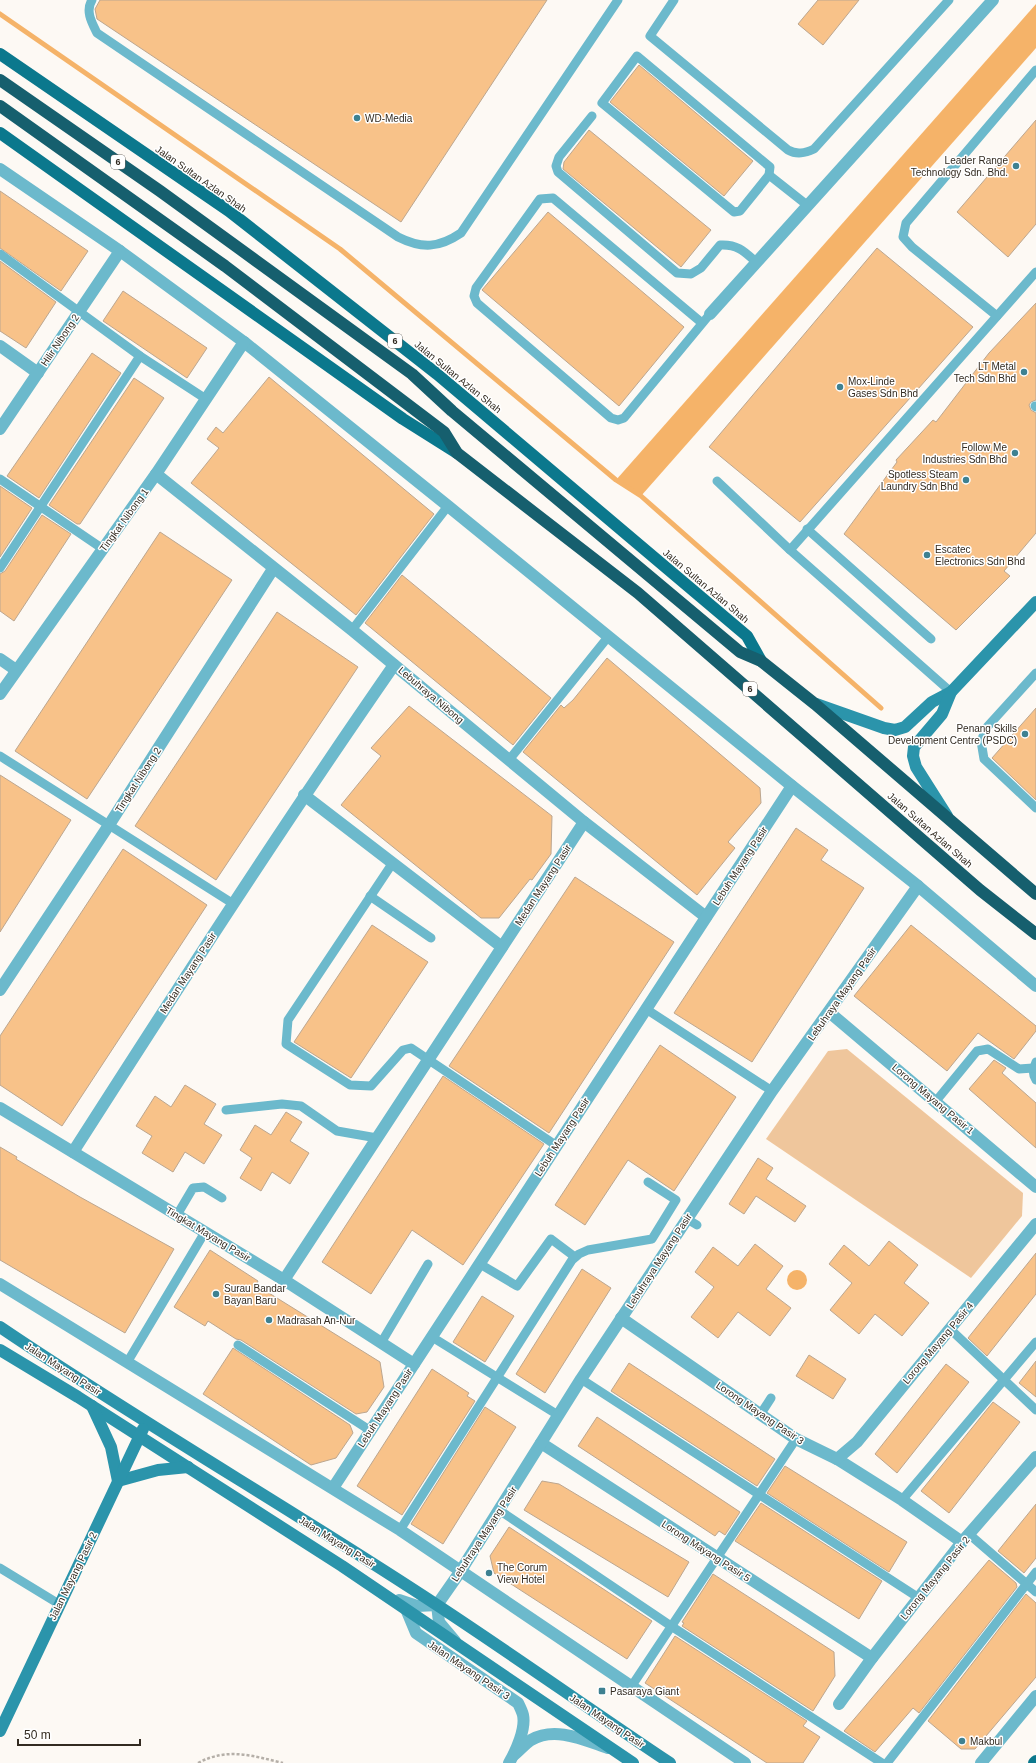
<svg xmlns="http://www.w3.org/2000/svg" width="1036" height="1763" viewBox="0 0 1036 1763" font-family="Arial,sans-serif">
  <rect width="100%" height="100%" fill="#fdf9f4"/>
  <!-- green -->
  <path fill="#efc69c" d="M847 1049 1023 1193 1022 1216 971 1278 766 1139 828 1051Z"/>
  <!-- water -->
  <g fill="#f5b369">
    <path d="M1036 4V48L641 496 616 480Z"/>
    <circle cx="797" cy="1280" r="10"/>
  </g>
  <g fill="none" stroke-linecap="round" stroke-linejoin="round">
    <!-- stream -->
    <path stroke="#f5b369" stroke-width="5" d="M0 14 340 249 616 480 641 496 881 708"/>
  </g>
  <!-- building -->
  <g fill="#f8c289" stroke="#bca68f">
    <path d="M100 0H547L401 222 97 19 95 9Z"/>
    <path d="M818 0H859L823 45 798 24Z"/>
    <path d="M639 65 753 161 724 196 610 102Z"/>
    <path d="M1036 120V224L1008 257 957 212Z"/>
    <path d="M589 130 711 230 681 267 563 169 564 162Z"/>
    <path d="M0 191 88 251 61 291 0 248Z"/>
    <path d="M548 212 684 327 619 406 482 290Z"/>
    <path d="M877 248 973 327 800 522 709 447Z"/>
    <path d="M0 261 56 302 26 348 0 331Z"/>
    <path d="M123 291 207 348 187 378 103 321Z"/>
    <path d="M1036 303V400L1031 402 1029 405 1031 410 1036 413V533L1004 571 1010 576 956 630 844 534 897 462 896 460 933 420 936 422 989 353Z"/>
    <path d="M92 353 121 373 39 498 7 476Z"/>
    <path d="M269 377 434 514 356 615 191 483 219 448 207 439 216 427 223 433Z"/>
    <path d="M134 378 164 398 80 524H77L49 505Z"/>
    <path d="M0 486 32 508 0 557Z"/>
    <path d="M42 515 71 534 14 621 0 611V574L5 571Z"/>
    <path d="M160 532 232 580 87 799 15 751Z"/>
    <path d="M402 575 551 698 513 745 365 623Z"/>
    <path d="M277 612 358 667 216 880 135 826Z"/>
    <path d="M607 658 760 788 761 803 728 842 735 848 697 895 523 752 561 705 564 708 573 700Z"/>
    <path d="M409 706 552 816 551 854 532 880 530 879 499 918H481L341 805 381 756 371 748Z"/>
    <path d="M1036 708V800L992 758Z"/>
    <path d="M0 775 71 820 0 932Z"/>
    <path d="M796 828 828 850 821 860 864 888 752 1062 674 1013Z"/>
    <path d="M123 849 207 905 62 1126 0 1085V1036Z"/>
    <path d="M575 877 674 942 549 1133 449 1066Z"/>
    <path d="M372 925 428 962 351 1078 294 1042Z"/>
    <path d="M911 925 1036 1026V1031L1014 1059 978 1033 947 1071 854 996Z"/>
    <path d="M660 1045 736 1097 674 1191 628 1160 585 1225 555 1205Z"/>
    <path d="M994 1060 1006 1068 1002 1073 1036 1103V1148L969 1089Z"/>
    <path d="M443 1076 544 1144 463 1265 412 1230 371 1294 322 1262Z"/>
    <path d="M185 1085 216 1104 204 1124 222 1135 204 1164 185 1152 173 1172 142 1153 152 1136 136 1126 155 1096 171 1107Z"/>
    <path d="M286 1112 302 1122 290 1141 309 1153 290 1184 272 1172 261 1191 240 1178 252 1158 240 1150 255 1125 271 1135Z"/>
    <path d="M0 1147 17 1157 16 1159 80 1197 174 1249 125 1333 0 1260Z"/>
    <path d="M758 1158 773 1168 766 1179 806 1206 795 1222 756 1196 744 1214 729 1204Z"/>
    <path d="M889 1241 918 1265 904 1283 929 1303 902 1336 875 1314 859 1334 830 1310 852 1283 829 1264 844 1245 869 1266Z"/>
    <path d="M755 1244 783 1266 766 1289 791 1308 770 1336 738 1312 718 1338 691 1317 714 1287 695 1272 713 1247 738 1266Z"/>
    <path d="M210 1250 258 1281 256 1285 380 1362 384 1387 367 1412 356 1414 241 1340 236 1339 208 1321 205 1326 174 1307Z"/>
    <path d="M1036 1253V1294L987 1356 968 1338Z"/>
    <path d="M582 1269 611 1288 545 1393 516 1374Z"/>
    <path d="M482 1296 514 1316 485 1362 453 1342Z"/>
    <path d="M233 1348 350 1425 353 1433 336 1458 311 1465 203 1394Z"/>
    <path d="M809 1355 846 1379 833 1399 796 1376Z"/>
    <path d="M1036 1361V1397L1019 1383Z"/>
    <path d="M629 1363 775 1459 757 1486 611 1391Z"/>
    <path d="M946 1364 969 1382 897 1473 875 1454Z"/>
    <path d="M432 1369 469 1393 467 1396 475 1401 402 1515 357 1486Z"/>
    <path d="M993 1402 1020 1422 949 1513 921 1491Z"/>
    <path d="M485 1407 516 1427 443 1544 411 1524Z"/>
    <path d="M597 1417 740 1512 725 1535 719 1531 715 1536 578 1446Z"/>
    <path d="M785 1466 907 1542 889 1572 767 1493Z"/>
    <path d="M542 1481 559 1484 689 1562 668 1597 524 1510Z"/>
    <path d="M761 1503 882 1581 859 1619 735 1541Z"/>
    <path d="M1036 1504V1558L1024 1573 998 1551Z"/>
    <path d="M509 1527 652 1621 627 1659 494 1573 490 1556Z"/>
    <path d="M989 1560 1016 1583 1017 1587 919 1713 913 1708 875 1752 844 1731Z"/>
    <path d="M713 1574 834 1652 835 1676 813 1711 682 1626 684 1623 682 1622Z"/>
    <path d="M1026 1594 1036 1603V1677L975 1749H961L928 1721Z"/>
    <path d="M675 1636 807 1721 803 1726 820 1737 803 1763H767L645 1683Z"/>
  </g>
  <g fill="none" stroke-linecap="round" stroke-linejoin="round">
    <!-- path -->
    <path stroke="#b5afa8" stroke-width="2.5" stroke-dasharray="3 2" stroke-linecap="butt" d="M198 1763C228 1747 253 1756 283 1763"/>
    <!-- lane -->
    <g stroke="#6cb9cc" stroke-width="9">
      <path d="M92 0C85 11 92 23 97 33L398 237C422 249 439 248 461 233L618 0"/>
      <path d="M674 0 650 36 788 150C797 155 805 153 814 149L949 0"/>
      <path d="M637 56 770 167 769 175 740 211 734 212 602 103Z"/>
      <path d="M592 116 559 157 556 166 558 172 677 273 691 274 701 268 720 245C737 244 744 251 756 262"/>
      <path d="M769 175 807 205"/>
      <path d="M0 254 140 356 206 399"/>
      <path d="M997 316 912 247 903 237 906 223 1036 70"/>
      <path d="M702 323 553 198 540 199 476 288 474 296 477 303 611 418 618 420 624 418 710 314"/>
      <path d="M1035 406 1036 407"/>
      <path d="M0 479 103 549"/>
      <path d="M717 481 790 550 951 692"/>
      <path d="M807 529 931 639"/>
      <path d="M790 550 1036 272"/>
      <path d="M0 568 140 356"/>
      <path d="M352 630 448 506"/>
      <path d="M1036 673 987 727 981 741 984 759 1036 808"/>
      <path d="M0 756 232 903"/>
      <path d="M509 760 608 637"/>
      <path d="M392 864 288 1020 286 1044 350 1085 371 1086 403 1050 411 1048 557 1146"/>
      <path d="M370 896 431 938"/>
      <path d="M646 1009 772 1091"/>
      <path d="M1036 1062C1033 1069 1032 1074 1036 1080"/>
      <path d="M936 1101 977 1051 988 1049 1019 1069 1033 1068"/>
      <path d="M226 1110 282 1104 301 1106 337 1131 377 1138"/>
      <path d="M177 1215 193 1188 204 1187 222 1198"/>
      <path d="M687 1219 697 1225"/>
      <path d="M480 1264 517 1286 551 1239 575 1257"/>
      <path d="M950 1329 1036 1410"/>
      <path d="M432 1337 558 1415"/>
      <path d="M381 1343 428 1264"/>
      <path d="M238 1345 371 1431"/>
      <path d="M128 1361 205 1232"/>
      <path d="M581 1379 919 1598"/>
      <path d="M760 1415 771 1398"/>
      <path d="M902 1500 1036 1342"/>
      <path d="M499 1510 671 1626 882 1763"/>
      <path d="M400 1530 572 1260 579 1254 588 1250 652 1239 676 1200 648 1182"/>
      <path d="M970 1535 1036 1592"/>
      <path d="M0 1568 59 1604"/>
      <path d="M631 1687 796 1439"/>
      <path d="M887 1763 1036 1572"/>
    </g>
    <!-- street -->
    <g stroke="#6cb9cc" stroke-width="12">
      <path d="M0 169 120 251 244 342 448 506 792 786 918 886 1036 986"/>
      <path d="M710 314 993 0"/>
      <path d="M0 346 38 373"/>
      <path d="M0 429 120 251"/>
      <path d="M156 474 352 630 584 822 706 917"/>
      <path d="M0 659 16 670"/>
      <path d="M0 694 156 474 244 342"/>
      <path d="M304 795 502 947"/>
      <path d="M0 990 109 825 273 569"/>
      <path d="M829 1012 1036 1187"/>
      <path d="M0 1108 284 1280 414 1364"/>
      <path d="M73 1152C178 988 283 825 394 665"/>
      <path d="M284 1280 584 822"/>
      <path d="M0 1284 400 1530 745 1763"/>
      <path d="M621 1318 796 1439 837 1459 902 1500 962 1542"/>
      <path d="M541 1443 872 1658"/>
      <path d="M837 1459 857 1442 1036 1224"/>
      <path d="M333 1488 792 786"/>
      <path d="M399 1600 417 1606 437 1605"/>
      <path d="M406 1609 416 1633 518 1703C520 1707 522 1711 523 1715 526 1729 516 1751 509 1763"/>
      <path d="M455 1641 439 1622 437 1605 460 1572 581 1379 687 1219 772 1091 918 886"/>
      <path d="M839 1704 872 1658 962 1542 1036 1457"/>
      <path d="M514 1755C520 1750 525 1744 531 1740 555 1726 584 1740 608 1748"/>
      <path d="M981 1763 1036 1696"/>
    </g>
    <!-- secondary -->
    <g stroke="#2b94ab" stroke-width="12">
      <path d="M816 704 884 728 895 730 905 727 932 702 951 692 1036 602"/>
      <path d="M947 816 916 767 913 756 914 747 942 714 951 692"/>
      <path d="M0 1327C143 1424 293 1510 437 1605 516 1657 592 1711 670 1763"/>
      <path d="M0 1350 78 1397 342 1566 633 1763"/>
      <path d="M92 1406 111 1447 118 1481"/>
      <path d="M118 1481 158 1470 188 1467"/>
      <path d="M0 1731 143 1429"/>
    </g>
    <!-- primary -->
    <g stroke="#0b788d" stroke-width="12">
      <path d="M0 54 229 211 437 374 747 636 761 661"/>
      <path d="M0 133 403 419 457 453"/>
      <path d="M1034 1763 1036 1761"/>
    </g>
    <!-- highway -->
    <g stroke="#165f6e" stroke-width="12">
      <path d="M0 80 160 191 412 374 452 411 740 652 761 661 815 704 1036 894"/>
      <path d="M0 106 225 266 444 432 457 453 638 593 980 890 1036 934"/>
    </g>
  </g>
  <!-- markers -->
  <g fill="#3e8191" stroke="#fff" stroke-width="1.5">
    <circle cx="357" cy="118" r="4"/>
    <circle cx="1016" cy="166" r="4"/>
    <circle cx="1024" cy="372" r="4"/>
    <circle cx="840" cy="387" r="4"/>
    <circle cx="1015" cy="453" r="4"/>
    <circle cx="966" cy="480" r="4"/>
    <circle cx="927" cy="555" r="4"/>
    <circle cx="1025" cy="734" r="4"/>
    <circle cx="216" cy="1294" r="4"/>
    <circle cx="269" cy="1320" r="4"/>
    <circle cx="489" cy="1573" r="4"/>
    <rect x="598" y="1687" width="8" height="8" rx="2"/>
    <circle cx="962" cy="1741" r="4"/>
  </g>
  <g text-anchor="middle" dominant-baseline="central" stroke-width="3" stroke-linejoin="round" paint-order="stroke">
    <!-- shield labels -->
    <g fill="#fff" stroke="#706b64" stroke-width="1">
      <rect x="111" y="155" width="14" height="14" rx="3"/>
      <rect x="388" y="334" width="14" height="14" rx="3"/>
      <rect x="743" y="682" width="14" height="14" rx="3"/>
    </g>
    <g font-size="9" font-weight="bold" fill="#332b21">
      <text x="118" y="162">6</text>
      <text x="395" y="341">6</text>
      <text x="750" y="689">6</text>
    </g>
    <!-- poi labels -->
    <g font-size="10" fill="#332b21" stroke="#fff" text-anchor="start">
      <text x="365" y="118">WD-Media</text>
      <text x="1008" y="160" text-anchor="end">Leader Range<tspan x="1008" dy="12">Technology Sdn. Bhd.</tspan></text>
      <text x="1016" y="366" text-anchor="end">LT Metal<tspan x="1016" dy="12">Tech Sdn Bhd</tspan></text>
      <text x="848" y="381">Mox-Linde<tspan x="848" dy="12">Gases Sdn Bhd</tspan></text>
      <text x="1007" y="447" text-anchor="end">Follow Me<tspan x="1007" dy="12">Industries Sdn Bhd</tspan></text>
      <text x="958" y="474" text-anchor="end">Spotless Steam<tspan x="958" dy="12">Laundry Sdn Bhd</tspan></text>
      <text x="935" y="549">Escatec<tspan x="935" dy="12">Electronics Sdn Bhd</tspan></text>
      <text x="1017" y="728" text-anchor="end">Penang Skills<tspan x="1017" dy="12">Development Centre (PSDC)</tspan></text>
      <text x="224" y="1288">Surau Bandar<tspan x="224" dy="12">Bayan Baru</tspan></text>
      <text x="277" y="1320">Madrasah An-Nur</text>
      <text x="497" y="1567">The Corum<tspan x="497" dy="12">View Hotel</tspan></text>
      <text x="610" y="1691">Pasaraya Giant</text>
      <text x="970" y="1741">Makbul</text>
    </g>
    <!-- street labels -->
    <g font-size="10" fill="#332b21" stroke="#fff">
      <text transform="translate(201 179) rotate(35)">Jalan Sultan Azlan Shah</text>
      <text transform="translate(60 340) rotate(-56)">Hilir Nibong 2</text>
      <text transform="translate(458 377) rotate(39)">Jalan Sultan Azlan Shah</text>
      <text transform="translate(124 520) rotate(-54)">Tingkat Nibong 1</text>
      <text transform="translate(706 586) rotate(40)">Jalan Sultan Azlan Shah</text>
      <text transform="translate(431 695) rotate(40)">Lebuhraya Nibong</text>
      <text transform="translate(138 780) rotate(-57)">Tingkat Nibong 2</text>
      <text transform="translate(930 830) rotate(41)">Jalan Sultan Azlan Shah</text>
      <text transform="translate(740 866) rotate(-57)">Lebuh Mayang Pasir</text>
      <text transform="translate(543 885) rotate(-57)">Medan Mayang Pasir</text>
      <text transform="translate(188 973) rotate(-57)">Medan Mayang Pasir</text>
      <text transform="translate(842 994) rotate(-55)">Lebuhraya Mayang Pasir</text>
      <text transform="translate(933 1099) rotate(40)">Lorong Mayang Pasir 1</text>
      <text transform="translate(562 1137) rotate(-57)">Lebuh Mayang Pasir</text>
      <text transform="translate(208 1234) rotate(31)">Tingkat Mayang Pasir</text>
      <text transform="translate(659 1261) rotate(-57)">Lebuhraya Mayang Pasir</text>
      <text transform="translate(938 1343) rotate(-50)">Lorong Mayang Pasir 4</text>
      <text transform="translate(63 1369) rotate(33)">Jalan Mayang Pasir</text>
      <text transform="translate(385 1408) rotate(-57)">Lebuh Mayang Pasir</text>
      <text transform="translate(760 1413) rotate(34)">Lorong Mayang Pasir 3</text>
      <text transform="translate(484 1534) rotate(-57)">Lebuhraya Mayang Pasir</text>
      <text transform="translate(337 1542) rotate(32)">Jalan Mayang Pasir</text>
      <text transform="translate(706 1551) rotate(33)">Lorong Mayang Pasir 5</text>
      <text transform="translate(73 1576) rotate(-64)">Jalan Mayang Pasir 2</text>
      <text transform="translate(935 1578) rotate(-51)">Lorong Mayang Pasir 2</text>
      <text transform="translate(469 1670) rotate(34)">Jalan Mayang Pasir 3</text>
      <text transform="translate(607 1721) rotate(34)">Jalan Mayang Pasir</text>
    </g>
  </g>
  <!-- scale -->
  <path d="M18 1739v6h122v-6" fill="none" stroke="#332b21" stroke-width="2"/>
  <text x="24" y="1739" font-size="12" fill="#332b21" stroke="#ffffff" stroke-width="3" paint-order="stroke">50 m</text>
</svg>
